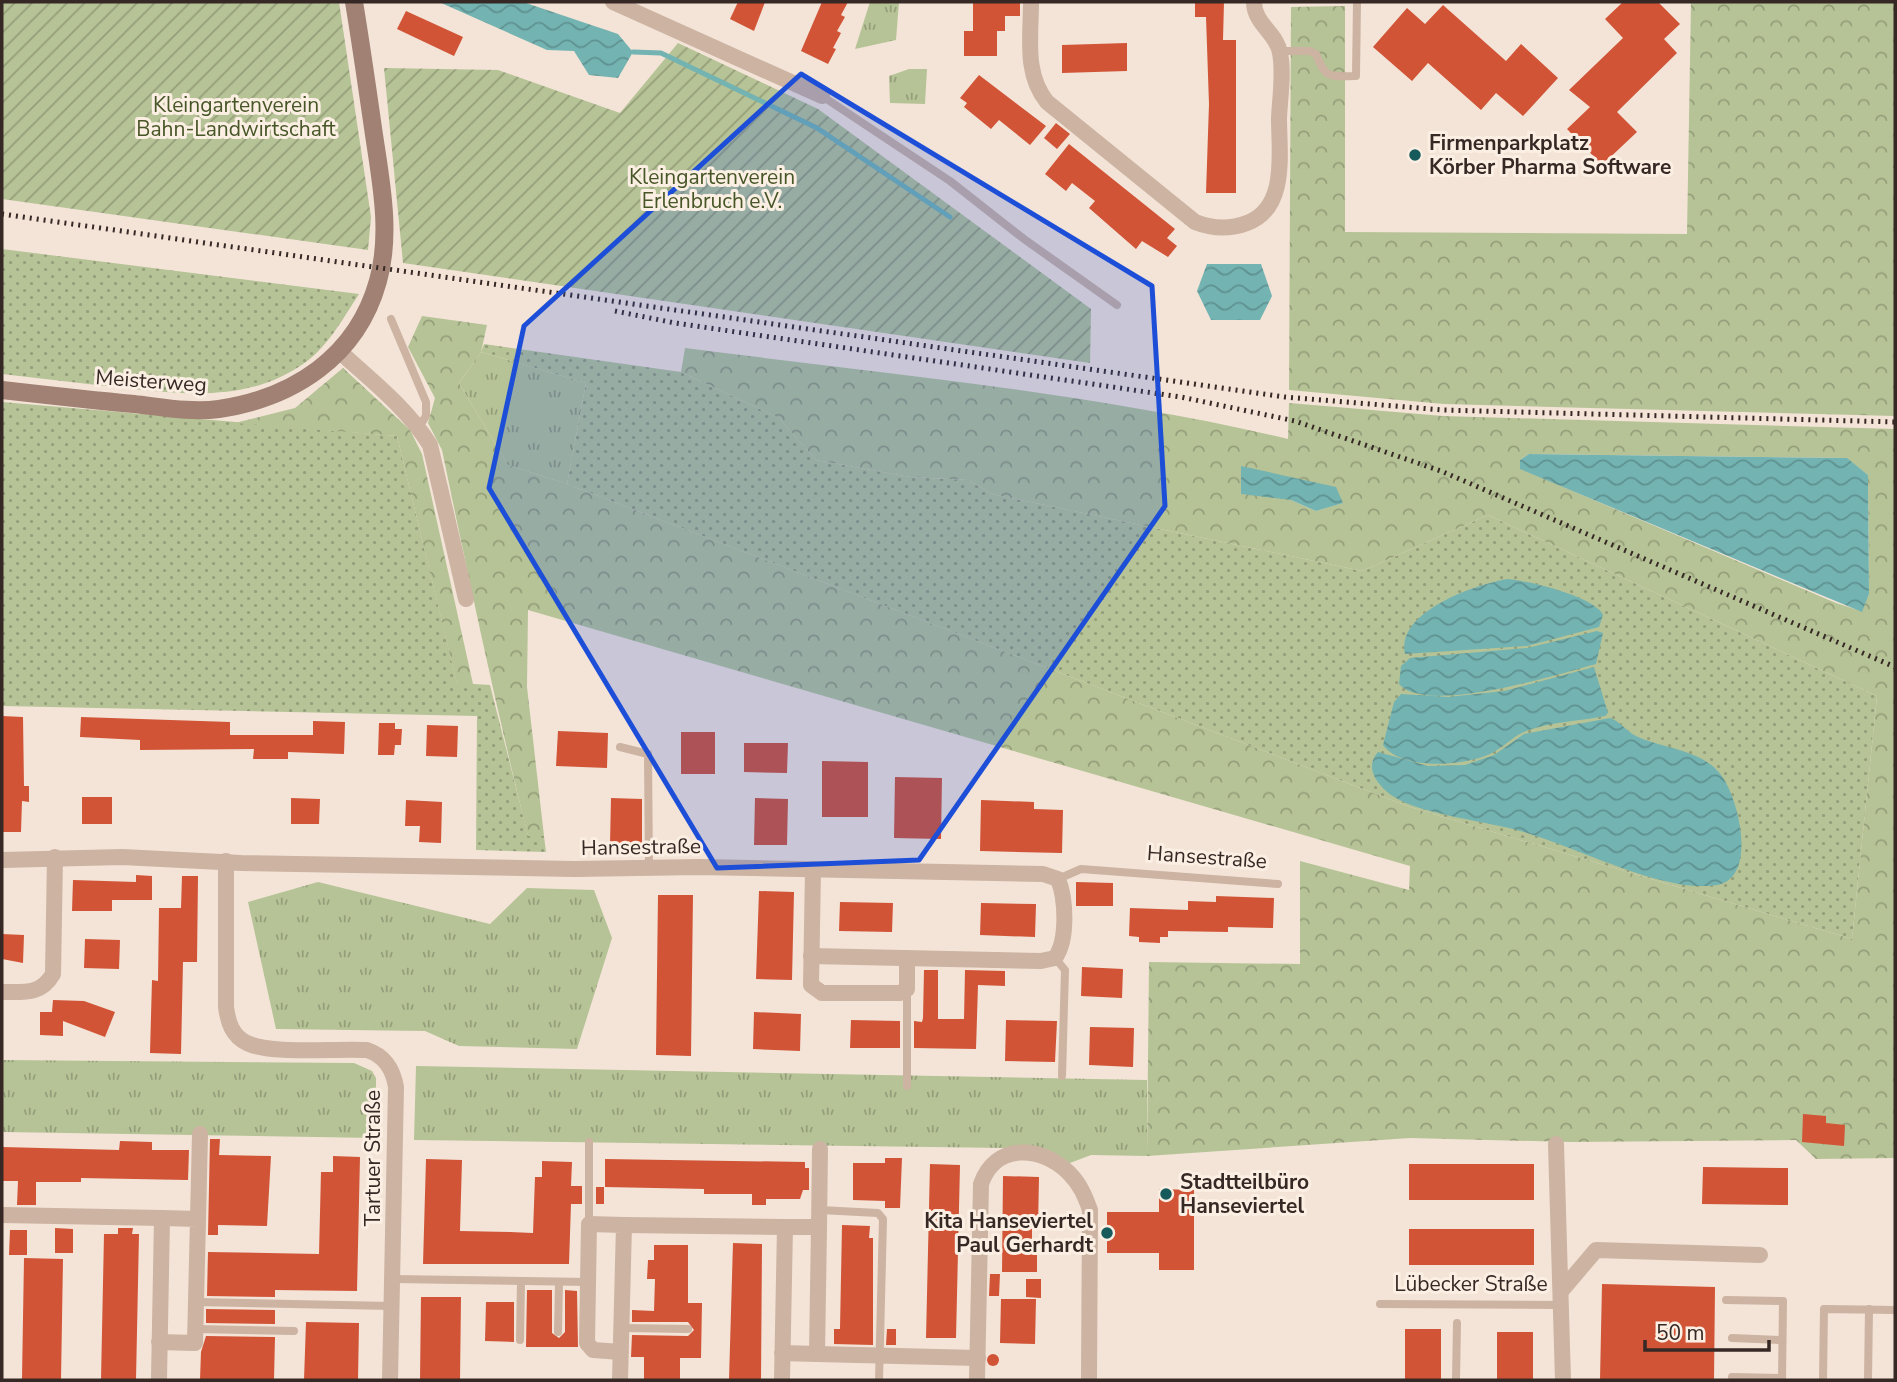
<svg xmlns="http://www.w3.org/2000/svg" width="1897" height="1382" viewBox="0 0 1897 1382" font-family="'Nunito Sans',sans-serif">
  <defs>
    <pattern id="grass-dots" width="8" height="8" patternUnits="userSpaceOnUse" patternTransform="scale(1.75)"><rect width="8" height="8" fill="#b6c396"/><path d="M2 2h.1M6 6h.1" fill="none" stroke="#959e7a" stroke-width="1.8" stroke-linecap="round"/></pattern>
    <pattern id="forest-crowns" width="20" height="18" patternUnits="userSpaceOnUse" patternTransform="scale(1.75)"><rect width="20" height="18" fill="#b6c396"/><path d="M2 6a3 3 0 1 1 6 0M12 15a3 3 0 1 1 6 0" fill="none" stroke="#959e7a"/></pattern>
    <pattern id="park-tufts" width="24" height="20" patternUnits="userSpaceOnUse" patternTransform="scale(1.75)"><rect width="24" height="20" fill="#b6c396"/><path d="M3 7l-1-3M5 7V3M7 7l1-3M15 17l-1-3M17 17v-4M19 17l1-3" fill="none" stroke="#959e7a"/></pattern>
    <pattern id="garden-furrows" width="10" height="10" patternUnits="userSpaceOnUse" patternTransform="scale(1.75)"><rect width="10" height="10" fill="#b6c396"/><path d="M-1 1l2-2M0 10L10 0M9 11l2-2" fill="none" stroke="#959e7a"/></pattern>
    <pattern id="water-waves" width="16" height="10" patternUnits="userSpaceOnUse" patternTransform="scale(1.75)"><rect width="16" height="10" fill="#73b3b2"/><path d="M0 5q4-4 8 0t8 0" fill="none" stroke="#5f9291"/></pattern>
  </defs>
  <rect width="100%" height="100%" fill="#f3e4d7"/>
  <!-- grass -->
  <g fill="url(#grass-dots)">
    <path d="M2 249 359 294C344 317 328 346 306 362 248 404 181 394 114 387 77 383 39 378 2 374Z"/>
    <path d="M484 344 681 372 779 418 816 460 910 477 968 480 992 494 1362 571 1488 515 1877 696 1852 939 1410 807 567 484 586 383 481 352Z"/>
    <path d="M2 402 397 436 457 683 490 685 528 835 544 836 546 852 476 850 477 716 2 706Z"/>
  </g>
  <!-- forest -->
  <g fill="url(#forest-crowns)" fill-rule="evenodd">
    <path d="M1691 2H1895V416L1444 404 1289 390 1291 7 1345 6V232L1687 234Z"/>
    <path d="M422 316 487 325 481 352 459 383 508 465 567 484 1410 807 1852 939 1877 696 1488 515 1362 571 992 494 968 480 910 477 816 460 779 418 681 372 685 348C886 374 1090 392 1288 439L1289 403 1443 416 1895 429V1158L1816 1159 1796 1140 1570 1142 1410 1138 1147 1156 1149 962 1300 964V861L1409 890 1410 866 528 610 527 687 544 836H528C496 708 469 580 442 450L428 423 435 398 408 347ZM1529 454 1846 458 1868 475 1869 594 1861 611 1836 603 1521 469 1520 460ZM1291 500 1342 503 1316 511Z"/>
    <path d="M343 368 410 430 422 454 473 684H457L397 436 235 423 295 408Z"/>
  </g>
  <!-- park -->
  <g fill="url(#park-tufts)">
    <path d="M870 2H899L896 40 855 49Z"/>
    <path d="M909 69H927L925 104 890 103 889 76Z"/>
    <path d="M481 352 586 383 567 484 508 465 459 383Z"/>
    <path d="M318 882 490 924 527 888 594 890 612 938 577 1049 459 1046 425 1031 276 1029 248 902Z"/>
    <path d="M2 1060 354 1063 372 1071 376 1078V1138L2 1132Z"/>
    <path d="M416 1066 1147 1080V1156L1091 1155 1070 1163 1005 1148 414 1140Z"/>
  </g>
  <!-- garden -->
  <g fill="url(#garden-furrows)">
    <path d="M2 2H339L371 217 368 250 2 199Z"/>
    <path d="M678 43 818 109 1091 309 1090 363 403 263 384 68 498 70 620 113Z"/>
  </g>
  <!-- pitch -->
  <path fill="#b6c396" d="M518 379 557 408 538 432 499 403Z"/>
  <!-- water -->
  <g fill="url(#water-waves)">
    <path d="M439 2H523L618 34 633 52 618 78 589 75 574 51 547 50Z"/>
    <path d="M1207 264H1261L1272 296 1260 320H1211L1197 291Z"/>
    <path d="M1529 454 1847 458 1868 475 1869 594 1862 612 1520 469V460Z"/>
    <path d="M1241 466 1336 487 1343 503 1316 511 1291 500 1241 494Z"/>
    <path d="M1508 579C1528 581 1594 596 1603 615L1599 627 1527 646 1405 654C1395 612 1476 584 1508 579Z"/>
    <path d="M1597 631 1603 633 1596 664C1559 674 1427 716 1399 684L1401 666 1410 658 1527 648Z"/>
    <path d="M1594 667 1608 713 1605 716C1580 721 1550 722 1526 731 1513 736 1503 748 1490 754 1464 766 1402 771 1383 745L1394 702 1401 694 1448 697 1504 691Z"/>
    <path d="M1610 718C1620 721 1626 731 1636 736 1663 749 1702 749 1721 775 1738 797 1757 872 1721 884 1713 887 1693 886 1684 885 1630 876 1576 848 1524 832 1488 821 1420 815 1391 795 1377 784 1364 768 1378 752L1428 766 1465 765 1494 755 1524 734Z"/>
  </g>
  <g fill="none" stroke-linecap="round" stroke-linejoin="round">
    <!-- stream -->
    <path stroke="#73b3b2" stroke-width="5" d="M633 52 661 53 817 128 950 217"/>
  </g>
  <!-- building -->
  <g fill="#d15437">
    <path d="M738 2H765L754 31 730 19Z"/>
    <path d="M822 2H848L841 15 845 17 837 31 841 33 833 48 836 49 828 64 801 51Z"/>
    <path d="M973 2 1020 3V16H1005V31H997V56H964V31H973Z"/>
    <path d="M1195 2H1224L1223 40H1236V193H1206L1209 104 1206 17H1195Z"/>
    <path d="M1623 2H1658L1680 24 1664 39 1677 53 1617 112 1637 132 1602 165 1567 129 1590 107 1569 90 1623 38 1605 19Z"/>
    <path d="M1443 5 1506 61 1521 44 1558 78 1523 116 1496 93 1481 110 1428 63 1412 81 1373 47 1407 8 1425 24Z"/>
    <path d="M406 11 463 37 454 56 397 29Z"/>
    <path d="M1127 43V71L1062 73V45Z"/>
    <path d="M979 75 1046 126 1030 145 999 120 991 129 964 107 967 103 960 98Z"/>
    <path d="M1056 123 1070 134 1057 149 1044 138Z"/>
    <path d="M1069 144 1175 229 1167 238 1177 246 1168 257 1142 241 1136 249 1089 208 1095 201 1072 183 1066 191 1045 174Z"/>
    <path d="M2 716 23 717 24 786H29V802L22 801 21 832H2Z"/>
    <path d="M81 717 230 722V735H313V721L345 722 344 754 288 752V759H253L254 749 140 750V740L80 737Z"/>
    <path d="M379 723H395V729H402L401 745H395L394 755H378Z"/>
    <path d="M427 725 458 726 457 757 426 756Z"/>
    <path d="M558 731 608 733 607 768 556 766Z"/>
    <rect x="681" y="732" width="34" height="42"/>
    <path d="M744 743H788L787 773 744 772Z"/>
    <path d="M822 761 868 762V817H822Z"/>
    <path d="M895 777 942 778 941 839 894 838Z"/>
    <rect x="82" y="797" width="30" height="27"/>
    <path d="M291 798 320 799 319 824H291Z"/>
    <path d="M611 798 642 799V846L610 845Z"/>
    <path d="M755 798 788 799 787 845H754Z"/>
    <path d="M406 800 442 802 441 843 419 842 420 826H405Z"/>
    <path d="M981 800 1034 802V809L1063 810 1062 853 980 851Z"/>
    <path d="M136 875 152 876V900H112V911H72L73 880 136 882Z"/>
    <path d="M182 876H198L197 962H183L181 1054 150 1053 152 980 158 981 159 908H181Z"/>
    <path d="M1076 882 1113 883V906H1076Z"/>
    <path d="M759 891 794 892 792 980 756 979Z"/>
    <path d="M658 895H693L691 1056 656 1055Z"/>
    <path d="M1216 896 1274 898 1273 928 1228 927V932L1168 931V937H1160V943L1139 942V937L1129 936 1130 908 1188 910V901L1216 902Z"/>
    <path d="M840 902 893 903 892 932 839 931Z"/>
    <path d="M981 903 1036 904 1035 937 980 935Z"/>
    <path d="M2 934 24 935 23 963 2 959Z"/>
    <path d="M85 939 120 940 119 969 84 968Z"/>
    <path d="M1082 967 1123 969 1122 998 1081 996Z"/>
    <path d="M924 970H938V1019H964L965 970 1005 971V986L978 985 976 1049 914 1048V1021L922 1022 923 1018Z"/>
    <path d="M53 1000 84 1001 115 1012 105 1037 63 1021V1036L40 1035V1012H52Z"/>
    <path d="M754 1012 801 1014 800 1051 753 1049Z"/>
    <path d="M851 1020 900 1021V1048H850Z"/>
    <path d="M1006 1020 1057 1021 1055 1062 1005 1061Z"/>
    <path d="M1090 1027 1134 1028 1133 1067 1089 1065Z"/>
    <path d="M1803 1114 1826 1116V1123L1845 1125 1844 1146 1802 1142Z"/>
    <path d="M210 1139H220L219 1155 271 1156 267 1226 218 1225V1235H208Z"/>
    <path d="M120 1141 152 1142V1150H189L188 1180 81 1178V1182H36V1205H17L18 1181H2V1147L119 1150Z"/>
    <path d="M333 1156 360 1157 357 1291 275 1290V1297L207 1296 208 1252 319 1254 321 1172H333Z"/>
    <path d="M885 1158H902L900 1208H885V1201L853 1200V1163H885Z"/>
    <path d="M426 1159 462 1160 460 1231 510 1232 533 1233 535 1177H542V1161L572 1162 571 1186H582V1204H571L569 1264H423Z"/>
    <path d="M605 1159 805 1162V1168H809V1190H803L800 1199H766V1205H752V1194H704V1189L605 1187Z"/>
    <path d="M930 1164 960 1165 956 1338H926Z"/>
    <rect x="1409" y="1164" width="125" height="36"/>
    <path d="M1703 1167 1788 1168V1205L1702 1204Z"/>
    <path d="M1003 1176 1039 1177 1038 1228H1032V1252L1037 1253V1272H1002Z"/>
    <rect x="596" y="1187" width="8" height="17"/>
    <path d="M1159 1189 1194 1190V1270H1159V1253H1107V1212H1159Z"/>
    <path d="M842 1225 870 1226 869 1238H873V1345L834 1344V1329H840Z"/>
    <path d="M55 1228 73 1229V1253H55Z"/>
    <path d="M118 1228H133L132 1234H139L136 1380H101L104 1234H118Z"/>
    <rect x="1409" y="1229" width="125" height="36"/>
    <path d="M10 1230H27V1255H9Z"/>
    <path d="M733 1243 762 1244 761 1380H729Z"/>
    <path d="M654 1245H688V1303H702L701 1358H680V1380H644V1357H631L632 1335 688 1336 694 1330 688 1322H632V1310L654 1311 655 1279H647L648 1260H654Z"/>
    <path d="M24 1258 63 1259 61 1380 22 1379Z"/>
    <path d="M990 1274H1000L999 1296H989Z"/>
    <path d="M1026 1279H1041V1298L1026 1297Z"/>
    <path d="M1602 1284 1715 1287 1714 1380H1600Z"/>
    <path d="M527 1290H552V1333L559 1338 565 1332V1290L577 1291 578 1347H526Z"/>
    <path d="M421 1297H461L460 1380H420Z"/>
    <path d="M1001 1299H1036L1035 1344 1000 1343Z"/>
    <path d="M486 1302H514V1342L485 1341Z"/>
    <path d="M206 1309 275 1310V1324L206 1323Z"/>
    <path d="M306 1322 359 1323 358 1380H304Z"/>
    <path d="M887 1329H896V1345H886Z"/>
    <rect x="1405" y="1329" width="36" height="51"/>
    <rect x="1497" y="1332" width="36" height="48"/>
    <path d="M206 1336 275 1337 274 1380H200L201 1352Z"/>
    <circle cx="993" cy="1360" r="6"/>
  </g>
  <g fill="none" stroke-linecap="round" stroke-linejoin="round">
    <!-- lane -->
    <g stroke="#ccb3a2" stroke-width="8">
      <path d="M1280 51H1310L1316 54C1326 80 1329 76 1356 76L1357 2"/>
      <path d="M822 96 950 181 1024 239 1117 305"/>
      <path d="M391 319 426 402V416L419 427"/>
      <path d="M620 747 648 754 649 868"/>
      <path d="M1058 879 1081 869 1278 884"/>
      <path d="M1055 958 1065 970 1062 1076"/>
      <path d="M907 989V1086"/>
      <path d="M820 1210 878 1213 883 1219 879 1380"/>
      <path d="M589 1224V1142"/>
      <path d="M393 1279 588 1282"/>
      <path d="M1726 1300 1783 1301 1782 1380"/>
      <path d="M196 1302 392 1306"/>
      <path d="M1380 1304 1562 1305"/>
      <path d="M622 1328 688 1329"/>
      <path d="M196 1329 294 1331"/>
      <path d="M558 1332 559 1282"/>
      <path d="M1732 1338 1782 1340"/>
      <path d="M520 1340 521 1281"/>
      <path d="M1732 1377 1782 1378"/>
      <path d="M1456 1380 1457 1323"/>
      <path d="M1823 1380 1824 1309 1895 1310"/>
      <path d="M1868 1380 1869 1309"/>
    </g>
    <!-- street -->
    <g stroke="#ccb3a2" stroke-width="16">
      <path d="M613 2 822 96"/>
      <path d="M1031 2C1031 37 1024 74 1047 102L1195 222C1213 229 1229 230 1247 223 1288 208 1279 153 1279 118 1280 97 1284 73 1280 53 1277 33 1254 24 1254 2"/>
      <path d="M339 351C371 380 407 408 430 445L466 599"/>
      <path d="M2 860 122 857 241 863 574 869 700 867 1043 874 1058 879C1066 899 1068 940 1055 958L1041 961 811 956"/>
      <path d="M226 861V1007C228 1022 232 1036 247 1043 271 1055 337 1048 367 1050 385 1056 393 1069 396 1087L390 1380"/>
      <path d="M813 869 811 985 822 993H900L907 989V958"/>
      <path d="M2 992C24 992 41 995 53 974L55 857"/>
      <path d="M1556 1144 1563 1380"/>
      <path d="M2 1215 162 1218"/>
      <path d="M198 1219 200 1134"/>
      <path d="M624 1225 785 1227"/>
      <path d="M819 1227 820 1149"/>
      <path d="M1562 1290 1596 1250 1760 1255"/>
      <path d="M817 1354 978 1358"/>
      <path d="M159 1380 162 1218 198 1219 195 1343 159 1342"/>
      <path d="M620 1380 624 1225 589 1224 587 1343 593 1350 621 1352"/>
      <path d="M782 1380 785 1227H819L817 1354 782 1353"/>
      <path d="M977 1380 981 1184C995 1143 1041 1145 1069 1173 1080 1184 1085 1196 1090 1210L1089 1380"/>
    </g>
    <!-- secondary -->
    <path stroke="#a08173" stroke-width="18" d="M2 390C46 395 90 400 134 404 161 407 192 413 219 409 293 398 357 357 378 281 392 232 380 177 373 128 367 86 361 44 354 2"/>
    <!-- rail -->
    <g stroke="#362925" stroke-width="5" stroke-dasharray="2 5" stroke-linecap="butt">
      <path d="M2 214 1285 397 1443 410 1895 422"/>
      <path d="M615 311 675 323 1181 397 1295 421 1441 471 1895 667"/>
    </g>
  </g>
  <!-- marked area -->
  <path fill="#1d4ed8" fill-opacity="0.2" stroke="#1d4ed8" stroke-width="5" stroke-linejoin="round" d="M801 74 1152 286 1165 506 919 860 717 868 489 488 524 326Z"/>
  <!-- markers -->
  <g fill="#175a5b" stroke="#fbefe3" stroke-width="2.5">
    <circle cx="1415" cy="155" r="7"/>
    <circle cx="1166" cy="1194" r="7"/>
    <circle cx="1107" cy="1233" r="7"/>
  </g>
  <g text-anchor="middle" dominant-baseline="central" stroke-width="6" stroke-linejoin="round" paint-order="stroke">
    <!-- park labels -->
    <g font-size="21" fill="#475627" stroke="#fbefe3">
      <text x="236" y="105">Kleingartenverein<tspan x="236" dy="24">Bahn-Landwirtschaft</tspan></text>
      <text x="712" y="177">Kleingartenverein<tspan x="712" dy="24">Erlenbruch e.V.</tspan></text>
    </g>
    <!-- poi labels -->
    <g font-size="21" font-weight="bold" fill="#362925" stroke="#fbefe3" text-anchor="start">
      <text x="1429" y="143">Firmenparkplatz<tspan x="1429" dy="24">Körber Pharma Software</tspan></text>
      <text x="1180" y="1182">Stadtteilbüro<tspan x="1180" dy="24">Hanseviertel</tspan></text>
      <text x="1093" y="1221" text-anchor="end">Kita Hanseviertel<tspan x="1093" dy="24">Paul Gerhardt</tspan></text>
    </g>
    <!-- street labels -->
    <g font-size="21" fill="#362925" stroke="#fbefe3">
      <text transform="translate(151 381) rotate(4)">Meisterweg</text>
      <text transform="translate(641 847) rotate(-1)">Hansestraße</text>
      <text transform="translate(1207 857) rotate(4)">Hansestraße</text>
      <text transform="translate(373 1158) rotate(-90)">Tartuer Straße</text>
      <text x="1471" y="1284">Lübecker Straße</text>
    </g>
  </g>
  <!-- border -->
  <rect width="1897" height="1382" fill="none" stroke="#362925" stroke-width="7"/>
  <!-- scale -->
  <path d="M1645 1340v10h124v-10" fill="none" stroke="#362925" stroke-width="3.5"/>
  <text x="1656" y="1340" font-size="21" fill="#362925" stroke="#fbefe3" stroke-width="5" paint-order="stroke">50 m</text>
</svg>
